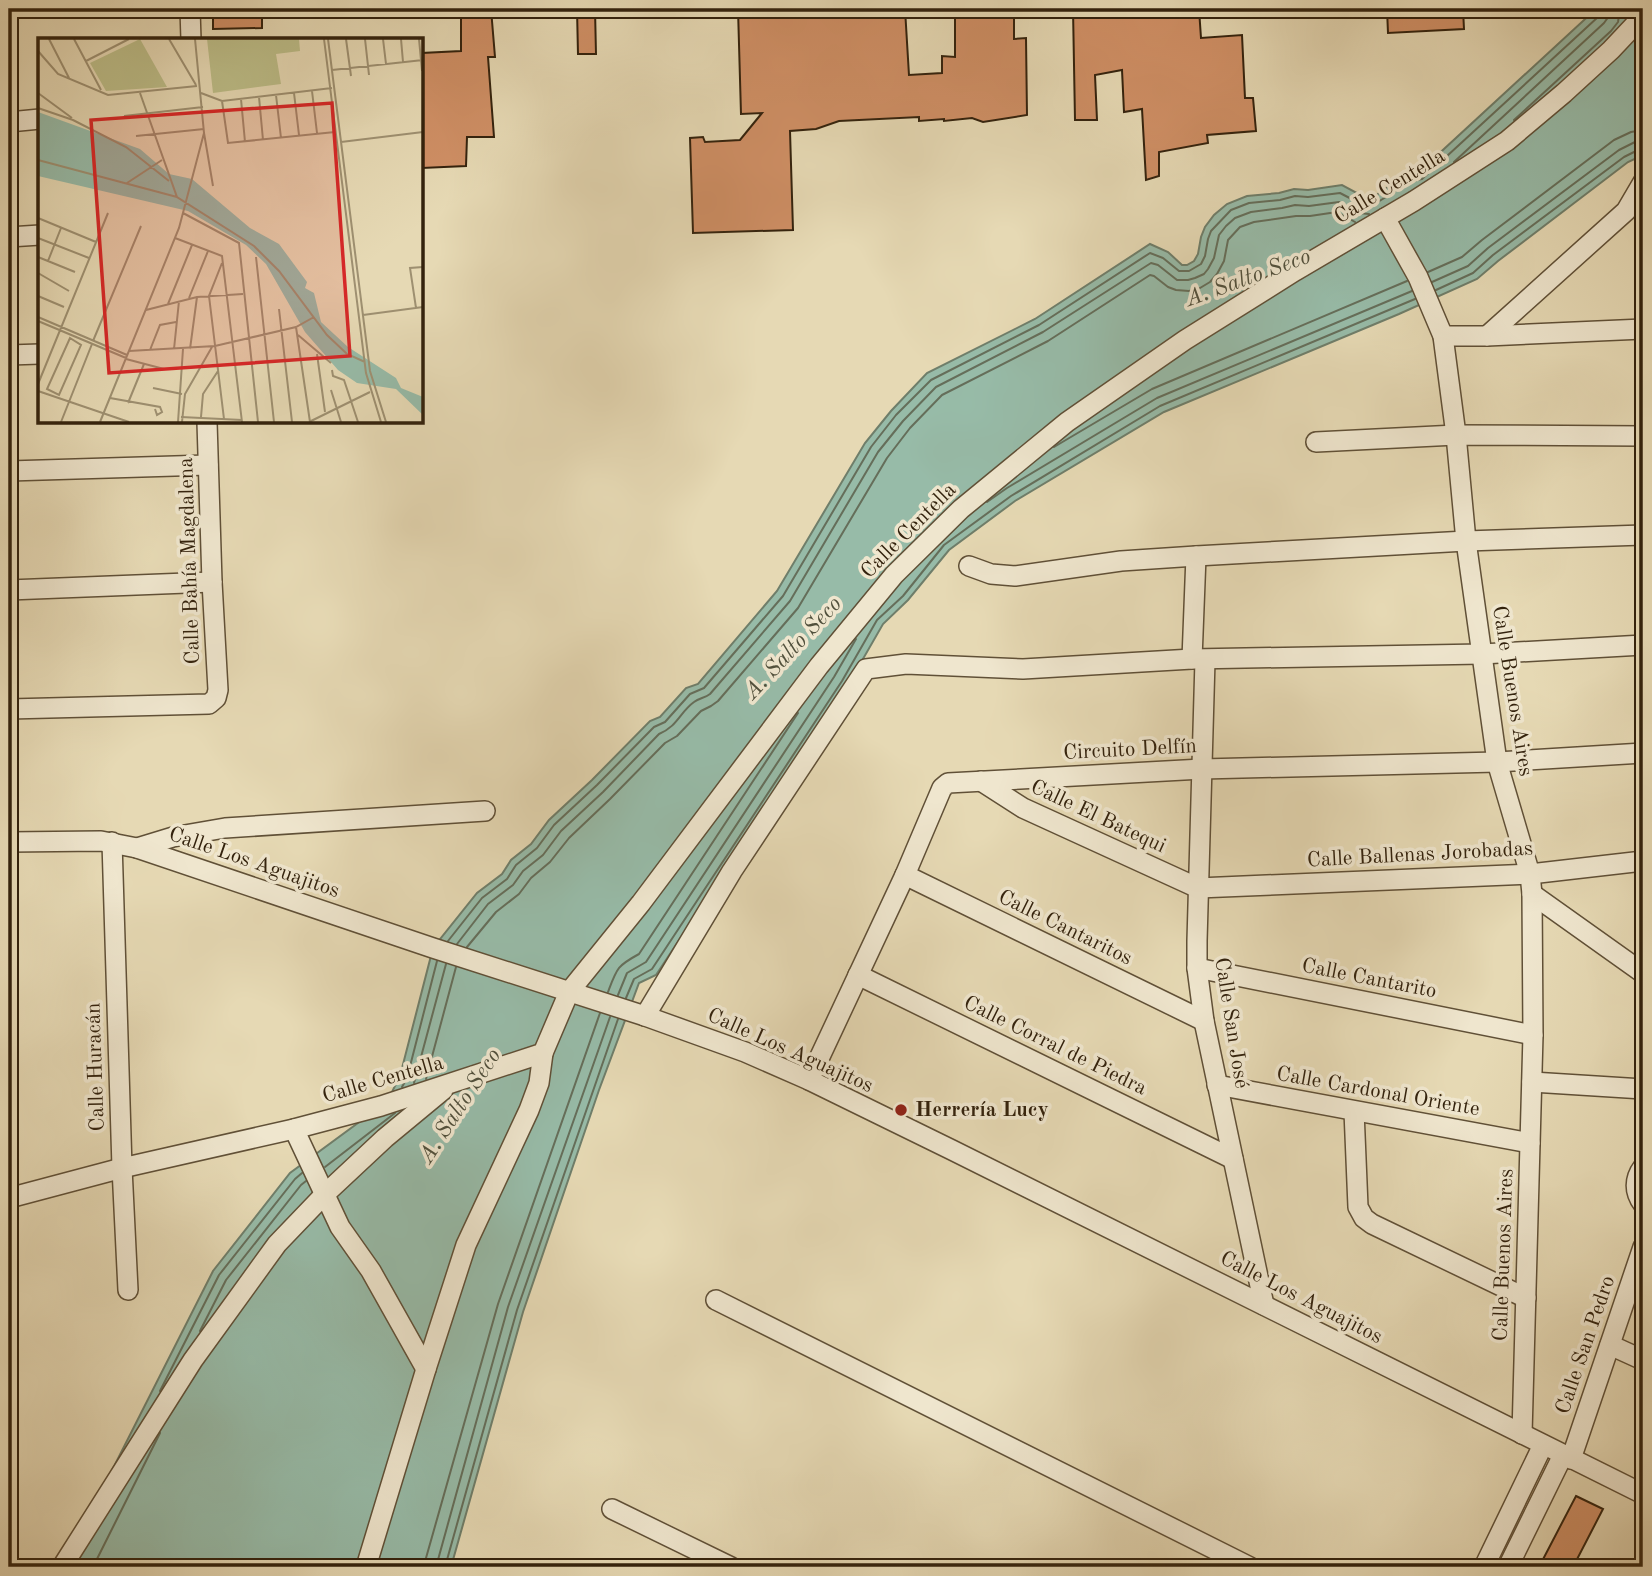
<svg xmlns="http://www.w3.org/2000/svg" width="1652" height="1576" viewBox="0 0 1652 1576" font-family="'Old Standard TT',serif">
  <rect width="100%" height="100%" fill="#e6d9b4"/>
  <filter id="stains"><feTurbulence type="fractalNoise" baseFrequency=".00286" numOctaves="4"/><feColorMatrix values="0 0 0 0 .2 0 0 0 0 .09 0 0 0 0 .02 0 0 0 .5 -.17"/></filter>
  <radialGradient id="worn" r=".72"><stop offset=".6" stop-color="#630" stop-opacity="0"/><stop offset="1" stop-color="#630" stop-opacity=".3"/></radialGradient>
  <!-- water -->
  <path fill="#97bba8" stroke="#6f7e6a" stroke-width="2" d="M1596 9H1643V155L1628 162 1498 261 1477 279 1399 314 1164 412 1015 501 949 550 908 600 883 624 848 685 656 975 639 983 599 1090 523 1312 451 1567H63L213 1271 290 1173 381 1106 391 1094 400 1076 433 948 477 893 502 874 511 860 531 844 549 820 592 780 650 721 660 717 686 688 698 684 777 591 865 443 891 411 927 373 1035 319 1150 244 1168 252 1182 265H1187L1194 261 1198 254 1201 237 1205 227 1214 215 1227 204 1247 196 1279 193 1294 189 1308 190 1342 185 1366 198H1372L1405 175 1419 172Z"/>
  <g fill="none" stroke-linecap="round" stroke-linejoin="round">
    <!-- shore -->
    <g stroke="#656e5a" stroke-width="2">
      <path d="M1514 120 1611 31 1618 22 1620 9"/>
      <path d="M1454 162 1604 23 1609 16V9"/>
      <path d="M1428 272 1462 257 1482 240 1614 140 1631 132 1643 130"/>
      <path d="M1432 282 1468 266 1488 248 1619 150 1635 142 1643 141"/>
      <path d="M1436 290 1473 273 1493 255 1624 157 1638 150H1643"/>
      <path d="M1054 447 1152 389 1407 281"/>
      <path d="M987 502 1007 488 1157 398 1412 291"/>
      <path d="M448 941 482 898 507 879 516 865 537 848 554 825 597 785 654 727 665 722 690 694 704 688 783 596 871 447 896 415 931 380 1039 325 1150 253 1163 258 1179 271H1189L1201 264 1205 256 1208 239 1211 231 1231 210 1249 203 1280 200 1295 196 1308 197 1340 193 1363 205H1373L1394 192 1408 182 1422 179 1598 17 1601 9"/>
      <path d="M457 944 488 904 513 885 523 871 543 855 561 831 603 792 659 734C678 726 680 712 694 702 699 698 705 698 710 694L790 601 878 452 903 421 936 387 1043 332 1151 263 1158 265 1177 280H1188L1195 278 1204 274 1208 269 1214 258 1219 235 1226 226 1235 218 1251 212 1282 208 1295 205 1309 206 1339 202 1359 213 1369 214"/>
      <path d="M467 947 496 912 519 894 531 878 550 862 569 838 610 799 665 743 677 736 701 711 711 706 718 701 798 608 887 458 910 428 942 395 1048 341 1150 275 1154 276 1168 287 1176 290 1189 291 1200 288 1210 282 1217 274 1224 261 1228 240 1240 227 1254 222 1296 216H1310L1337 212 1355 222"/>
      <path d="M608 992C617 968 617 966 639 954L798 713"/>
      <path d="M618 995 627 973 646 962 834 677 856 639"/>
      <path d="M626 998 634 979 652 969 842 681 877 620 903 596 944 545 1011 496 1160 406 1415 299"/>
      <path d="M426 1079 456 967"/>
      <path d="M414 1083 446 964"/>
      <path d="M402 1087 407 1078 437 961"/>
      <path d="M325 1167 395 1113"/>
      <path d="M200 1331 226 1280 301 1185 306 1181"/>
      <path d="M160 1391 219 1275 295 1179 302 1173"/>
      <path d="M93 1567 160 1433"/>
      <path d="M425 1567 426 1558 498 1304 600 1013"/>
      <path d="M436 1567 508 1307 610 1017"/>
      <path d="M445 1567 517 1310 618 1019"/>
    </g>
  </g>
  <!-- building -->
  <g fill="#cf8f65" stroke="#33220d" stroke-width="2">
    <path d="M213 9H262V28L213 29Z"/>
    <path d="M461 9H491L495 57H488L494 137H467L466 166 422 168V53L461 51Z"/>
    <path d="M577 9H595L596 54H578Z"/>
    <path d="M738 9H905L909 75 942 73V56L955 57V9H1014V39L1026 38 1027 115 983 122 972 118 944 121V119L919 121V117L839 121 816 129 790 131 793 230 693 233 690 138 703 137 705 142 740 140 762 113 741 114Z"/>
    <path d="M1073 9H1199L1201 38 1242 35 1245 98H1253L1256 131 1207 135 1208 143 1159 152V176L1146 180 1142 109 1124 112 1122 70 1095 75 1097 120H1075Z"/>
    <path d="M1387 9H1463L1464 29 1388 33Z"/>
    <path d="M1576 1496 1603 1509 1573 1567H1539Z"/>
  </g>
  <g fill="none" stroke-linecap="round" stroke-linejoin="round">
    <defs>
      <g id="minor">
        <path d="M190 9 191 40"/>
        <path d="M9 122 40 119"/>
        <path d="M1385 218 1418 277 1443 336 1456 435 1466 541 1497 762 1530 874 1532 894 1533 1035 1522 1434"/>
        <path d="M9 237 40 235"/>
        <path d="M1443 336H1487L1643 329"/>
        <path d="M1487 336 1626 211 1643 182"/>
        <path d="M9 355 40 354"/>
        <path d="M1316 442 1456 435 1643 436"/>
        <path d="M9 471 208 465"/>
        <path d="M969 566 991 574 1015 576 1121 561 1196 556 1466 541 1643 535"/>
        <path d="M9 590 212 582"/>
        <path d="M1192 659 1196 556"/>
        <path d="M1205 660 1197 941V968L1204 1021 1264 1305"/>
        <path d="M9 709 209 704 216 698 218 690 212 582 207 422"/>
        <path d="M981 781 1023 808 1198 888 1530 874 1643 861"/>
        <path d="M9 842 101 841 137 848 433 948 645 1016 745 1052 809 1080 952 1150 1643 1494"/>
        <path d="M112 842 122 1168 128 1290"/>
        <path d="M137 848 173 837 225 828 485 811"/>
        <path d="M905 875 1204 1021"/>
        <path d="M1532 894 1643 973"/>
        <path d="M1197 968 1533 1035"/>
        <path d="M858 975 1233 1159"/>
        <path d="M645 1016 732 871 866 669 906 664 1023 669 1192 659 1482 654 1643 645"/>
        <path d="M809 1080 905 875 942 788 948 783 1202 769 1497 762 1643 753"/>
        <path d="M1532 1082 1643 1089"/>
        <path d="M1217 1085 1530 1143"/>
        <path d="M1354 1111 1358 1207 1364 1218 1372 1224 1526 1298"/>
        <path d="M294 1129 340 1227 371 1271 426 1369"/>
        <path d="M1643 1167C1634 1179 1634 1192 1643 1204"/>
        <path d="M9 1198 122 1168 294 1129 381 1106 543 1053 569 992 641 903 819 666 894 575 961 509 1067 422 1185 340 1295 271 1414 201 1507 141 1564 93 1611 50 1643 16"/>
        <path d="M716 1300 1250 1567"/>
        <path d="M1610 1345 1643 1360"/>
        <path d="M1571 1459 1643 1247"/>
        <path d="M612 1509 731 1567"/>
        <path d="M62 1567 193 1360 277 1244 324 1195 385 1138 443 1090"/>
        <path d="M366 1567 426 1369 466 1245 529 1110 539 1083 543 1053"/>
        <path d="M1484 1567 1543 1445"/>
        <path d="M1508 1567 1563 1455"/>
      </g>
    </defs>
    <!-- minor casing -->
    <use href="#minor" stroke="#605037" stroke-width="22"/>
    <!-- minor -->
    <use href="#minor" stroke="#efe6ce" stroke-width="19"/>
  </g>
  <!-- markers -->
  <circle fill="#8f2418" stroke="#efe6ce" stroke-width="2.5" cx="901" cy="1110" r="7"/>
  <g text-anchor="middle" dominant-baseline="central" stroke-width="7" stroke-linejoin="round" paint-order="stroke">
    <!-- street labels -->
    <g font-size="21" fill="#33220d" stroke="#efe6ce">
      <text transform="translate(1390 187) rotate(-31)">Calle Centella</text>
      <text transform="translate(909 531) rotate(-45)">Calle Centella</text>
      <text transform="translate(190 561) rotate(-92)">Calle Bahía Magdalena</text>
      <text transform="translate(1512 691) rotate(81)">Calle Buenos Aires</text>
      <text transform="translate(1130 750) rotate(-3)">Circuito Delfín</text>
      <text transform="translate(1098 817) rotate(25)">Calle El Batequi</text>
      <text transform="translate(1420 855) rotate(-3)">Calle Ballenas Jorobadas</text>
      <text transform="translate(254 863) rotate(19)">Calle Los Aguajitos</text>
      <text transform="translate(1065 928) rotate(26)">Calle Cantaritos</text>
      <text transform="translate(1369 979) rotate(11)">Calle Cantarito</text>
      <text transform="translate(1231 1023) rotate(81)">Calle San José</text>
      <text transform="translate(1055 1046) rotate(26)">Calle Corral de Piedra</text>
      <text transform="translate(790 1051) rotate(24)">Calle Los Aguajitos</text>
      <text transform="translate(96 1067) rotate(-92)">Calle Huracán</text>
      <text transform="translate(383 1080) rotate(-16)">Calle Centella</text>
      <text transform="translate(1378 1092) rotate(10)">Calle Cardonal Oriente</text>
      <text transform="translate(1504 1255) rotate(-88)">Calle Buenos Aires</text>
      <text transform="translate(1301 1298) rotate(27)">Calle Los Aguajitos</text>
      <text transform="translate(1586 1345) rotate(-71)">Calle San Pedro</text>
    </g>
    <!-- poi labels -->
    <g font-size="21" font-weight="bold" fill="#33220d" stroke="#efe6ce" text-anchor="start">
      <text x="915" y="1110">Herrería Lucy</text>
    </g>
    <!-- water labels -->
    <g font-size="23" font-style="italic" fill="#51503c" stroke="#efe6ce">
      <text transform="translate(1248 278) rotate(-20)">A. Salto Seco</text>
      <text transform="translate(793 648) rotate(-47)">A. Salto Seco</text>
      <text transform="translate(460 1106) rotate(-57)">A. Salto Seco</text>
    </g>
  </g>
  <!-- overview -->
  <g transform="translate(38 38)">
    <rect width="385" height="385" fill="#e6d9b4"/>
    <path d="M102 1 129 49 68 53 52 25ZM169 1H261L262 13 238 16 243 46 175 55Z" fill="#bcbd88"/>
    <path d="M0 74 102 111 131 136 154 141 212 190 241 206 269 244 267 250 276 255 283 284 310 309 358 340 363 350 385 359V377L358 351 319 345 300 332 267 294 228 226 208 207 150 173 0 138Z" fill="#97bba8"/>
    <path fill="none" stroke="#9e9071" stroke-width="2" d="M11 1 31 40M36 1 63 52M131 1 158 47M286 1 328 335 343 384M290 1 332 333 348 384M308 1 313 38M327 1 331 37M345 1 348 26M363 1 365 24M381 1 384 33M0 13 20 36 70 57 159 48M48 23 91 1M294 32 385 22M274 53 279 95M0 55 34 80M102 55 139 159 216 208 241 233 289 297 309 316 327 324M163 55 184 63 294 50M256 55 261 97M238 57 243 100M221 59 225 102M203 61 207 104M184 63 190 105 297 94M0 70 35 82 88 109 131 143M86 78 165 69M166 95 175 148M98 98 166 91M303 104 385 94M0 122 139 159M89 145 124 122M145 175 201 205 220 384M0 180 58 204M0 200 51 220M137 200 184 218 204 384M0 219 37 234M218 219 236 384M10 223 23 190M184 225 171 258 186 381M0 235 31 253M0 258 26 269M151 260 170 213M130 266 154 207M378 270 372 230 385 229M241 271 254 384M108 272 159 259 205 256M325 277 385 269M0 279 89 317M0 283 88 320M258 289 272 384M260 297 293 325M32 300 43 307 21 357 9 351ZM55 303 103 188M136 311 141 263M152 311 159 259M112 312 122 287 138 284M91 313 177 308 258 289 276 279M279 316 287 374M88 321 126 331M294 332 295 338 306 342 320 384M0 346 70 175M115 350 144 356M293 352 303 384M0 353 91 384M72 360 122 369 124 374 119 377 117 371M90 365 106 326M143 379 204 382M163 379 165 356 180 333M23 384 54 306M62 384 141 190 166 95 157 1M140 384 145 311M144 384 147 356 174 309M271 384 332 354"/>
    <path fill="#d62828" fill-opacity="0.15" stroke="#d62828" stroke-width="3.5" d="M294 65 312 318 71 335 53 82Z"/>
    <rect width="385" height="385" fill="none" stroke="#33220d" stroke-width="3.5"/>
  </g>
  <!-- margin -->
  <rect width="1652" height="1576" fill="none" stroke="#e6d9b4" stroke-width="35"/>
  <rect x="10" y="10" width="1631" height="1555" fill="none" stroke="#33220d" stroke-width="3.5"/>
  <rect x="18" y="18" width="1617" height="1541" fill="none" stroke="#33220d" stroke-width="2"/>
  <rect width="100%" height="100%" filter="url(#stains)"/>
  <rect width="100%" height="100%" fill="url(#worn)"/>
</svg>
